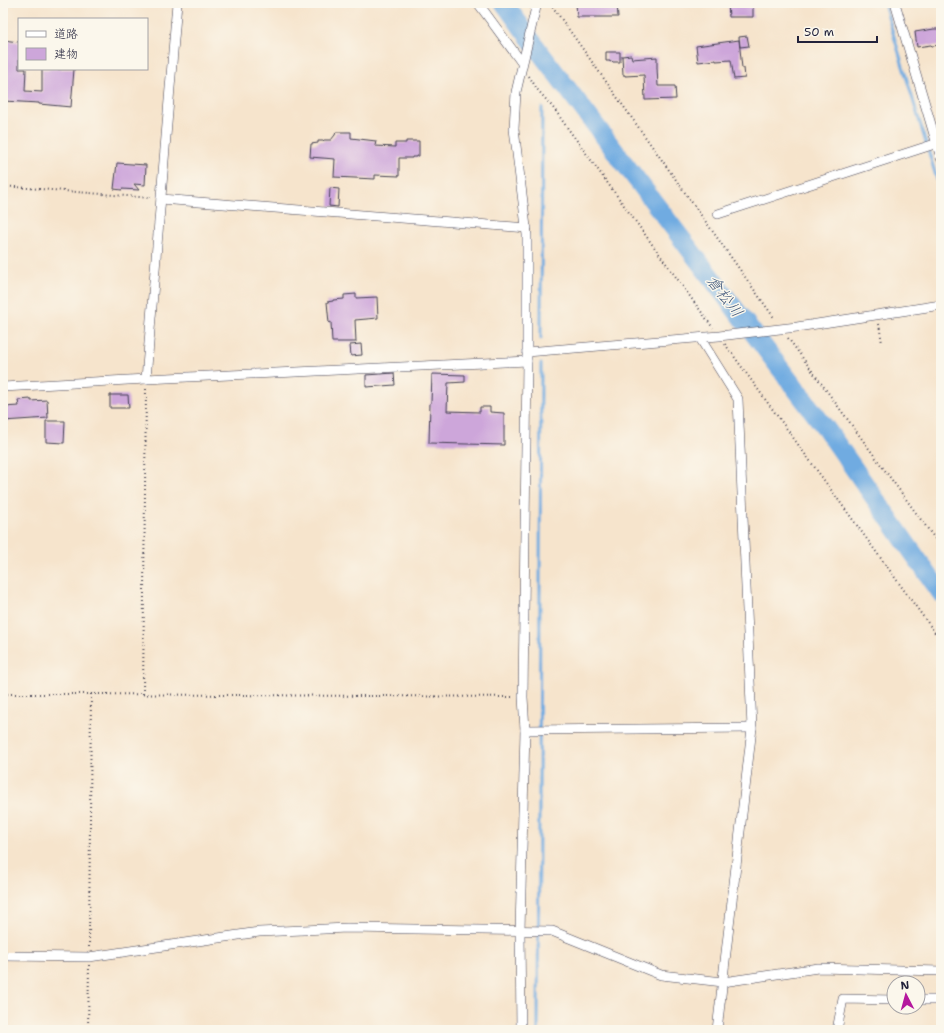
<svg xmlns="http://www.w3.org/2000/svg" width="944" height="1033" viewBox="0 0 944 1033" font-family="'Shantell Sans','Klee One',sans-serif">
  <rect width="100%" height="100%" fill="#fbf7ec"/>
  <filter id="ink" filterUnits="userSpaceOnUse"><feTurbulence type="fractalNoise" baseFrequency=".025" numOctaves="2"/><feDisplacementMap in="SourceGraphic" scale="8" xChannelSelector="R" yChannelSelector="G"/><feConvolveMatrix kernelMatrix="1 2 1 2 8 2 1 2 1" color-interpolation-filters="sRGB"/></filter>
  <filter id="wash" filterUnits="userSpaceOnUse"><feTurbulence type="fractalNoise" baseFrequency=".012" numOctaves="4" result="noise"/><feDisplacementMap in="SourceGraphic" scale="16" xChannelSelector="R" yChannelSelector="G"/><feGaussianBlur stdDeviation="0.9" result="paint"/><feColorMatrix in="noise" values="0 0 0 0 0 0 0 0 0 0 0 0 0 0 0 0 0 1.4 0 .05"/><feComposite in="paint" operator="in"/></filter>
  <g filter="url(#wash)">
    <rect width="100%" height="100%" fill="#f6e4cc"/>
    <g fill="none" stroke-linecap="round" stroke-linejoin="round">
      <!-- stream -->
      <g stroke="#70abe1" stroke-width="3">
        <path d="M884 3 941 193"/>
        <path d="M541 338 542 108"/>
        <path d="M538 1030 541 364"/>
      </g>
      <!-- river -->
      <path stroke="#70abe1" stroke-width="19" d="M504 3 542 55 827 430 941 593"/>
    </g>
    <g id="blocks">
      <!-- building -->
      <g fill="#cda6da">
        <path d="M576 3H617L618 17H577Z"/>
        <path d="M728 3H753V17H729Z"/>
        <path d="M934 29H941V45L932 46 931 45 917 47 915 32Z"/>
        <path d="M747 36 749 46 740 47 739 37Z"/>
        <path d="M3 40 19 42V69H26L25 91 42 92V69H74L71 107 39 104V103L3 101Z"/>
        <path d="M739 40 742 68H744L745 78 734 79 731 60 716 61V60L698 62 696 46Z"/>
        <path d="M606 52H620V62H613L612 61 610 62V61H606Z"/>
        <path d="M631 55 632 59 657 57V68L658 86H675L676 99 645 100 644 75 625 76V75H623L622 56Z"/>
        <path d="M336 132H351V138L376 141 375 146 395 147V143H406V141H419V156H417V157H412V158H399V176L375 175V179L334 177 335 159 310 157 311 144 318 143V141H323L324 140H331L335 135Z"/>
        <path d="M117 163 146 165 145 185 134 184 139 190 122 189V190L114 189Z"/>
        <path d="M330 188 339 189 338 207 329 206Z"/>
        <path d="M356 294V298L377 297 378 318 355 320 356 342H332L331 322 329 323 327 302 333 301V300L344 299V295Z"/>
        <path d="M361 344 362 355 351 356 350 345Z"/>
        <path d="M394 373 395 385 366 387V375Z"/>
        <path d="M432 374 465 375V382L448 383 447 411 480 412V407H490V412L504 413V445L429 443 430 403H431Z"/>
        <path d="M110 395H128L129 408H110Z"/>
        <path d="M31 399V401L47 400 48 418 3 421V407L19 406 18 400Z"/>
        <path d="M46 421H65L64 443 46 442Z"/>
      </g>
    </g>
  </g>
  <g filter="url(#ink)">
    <use href="#blocks" fill-opacity="0" stroke="#423f51" stroke-width="1"/>
    <g fill="none" stroke-linecap="round" stroke-linejoin="round">
      <defs>
        <g id="minor">
          <path d="M478 3 522 63"/>
          <path d="M895 3 941 158"/>
          <path d="M161 199 527 228"/>
          <path d="M718 214 941 142"/>
          <path d="M700 338 738 399 752 728 717 1030"/>
          <path d="M527 352 719 336 797 327 941 305"/>
          <path d="M146 379 177 3"/>
          <path d="M3 387 146 379 527 361"/>
          <path d="M525 730 752 728"/>
          <path d="M3 956 89 957 259 932 347 928 552 931 661 975 723 982 818 968 941 971"/>
          <path d="M918 1000H941"/>
          <path d="M521 1030 520 931 525 730 523 697 527 361V235L514 129 516 92 537 3"/>
          <path d="M837 1030 843 999 894 1000"/>
        </g>
      </defs>
      <!-- minor casing -->
      <use href="#minor" stroke="#423f51" stroke-width="10"/>
      <!-- path -->
      <g stroke="#423f51" stroke-width="2" stroke-dasharray="1 3" stroke-linecap="butt">
        <path d="M550 3 775 319"/>
        <path d="M529 76 537 89 555 110 564 123 713 328"/>
        <path d="M3 186 151 198"/>
        <path d="M879 324 882 343"/>
        <path d="M788 338 941 547"/>
        <path d="M725 344 941 641"/>
        <path d="M3 694H91L514 697"/>
        <path d="M143 694 146 388"/>
        <path d="M89 947 91 694"/>
        <path d="M88 1030 89 965"/>
      </g>
      <!-- minor -->
      <use href="#minor" stroke="#fff" stroke-width="9"/>
    </g>
  </g>
  <g text-anchor="middle" dominant-baseline="central" stroke-width="3" stroke-linejoin="round" paint-order="stroke">
    <!-- water labels -->
    <g font-size="16" font-style="italic" fill="#41597d" stroke="#fbf7ec">
      <text transform="translate(725 296) rotate(53)">倉松川</text>
    </g>
  </g>
  <!-- margin -->
  <rect width="944" height="1033" fill="none" stroke="#fbf7ec" stroke-width="16"/>
  <!-- legend -->
  <rect x="18" y="18" width="130" height="52" fill="#fbf7ec" stroke="#a4a2a5"/>
  <rect x="26" y="31" width="20" height="6" fill="#ffffff" stroke="#a4a2a5"/>
  <text x="54" y="38" font-size="12" fill="#22223b">道路</text>
  <rect x="26" y="48" width="20" height="12" fill="#cda6da" stroke="#a4a2a5"/>
  <text x="54" y="58" font-size="12" fill="#22223b">建物</text>
  <!-- north arrow -->
  <g transform="translate(906 995) rotate(354)"><circle r="19" fill="#fbf7ec" stroke="#a4a2a5"/>
  <path d="M0-3L7 15L0 10L-7 15Z" fill="#b5179e"/>
  <text y="-6" font-size="11" font-weight="bold" text-anchor="middle" fill="#22223b">N</text>
  </g>
  <!-- scale -->
  <path d="M798 36v6h79v-6" fill="none" stroke="#22223b" stroke-width="2"/>
  <text x="804" y="36" font-size="12" fill="#22223b" stroke="#fbf7ec" stroke-width="3" paint-order="stroke">50 m</text>
</svg>
